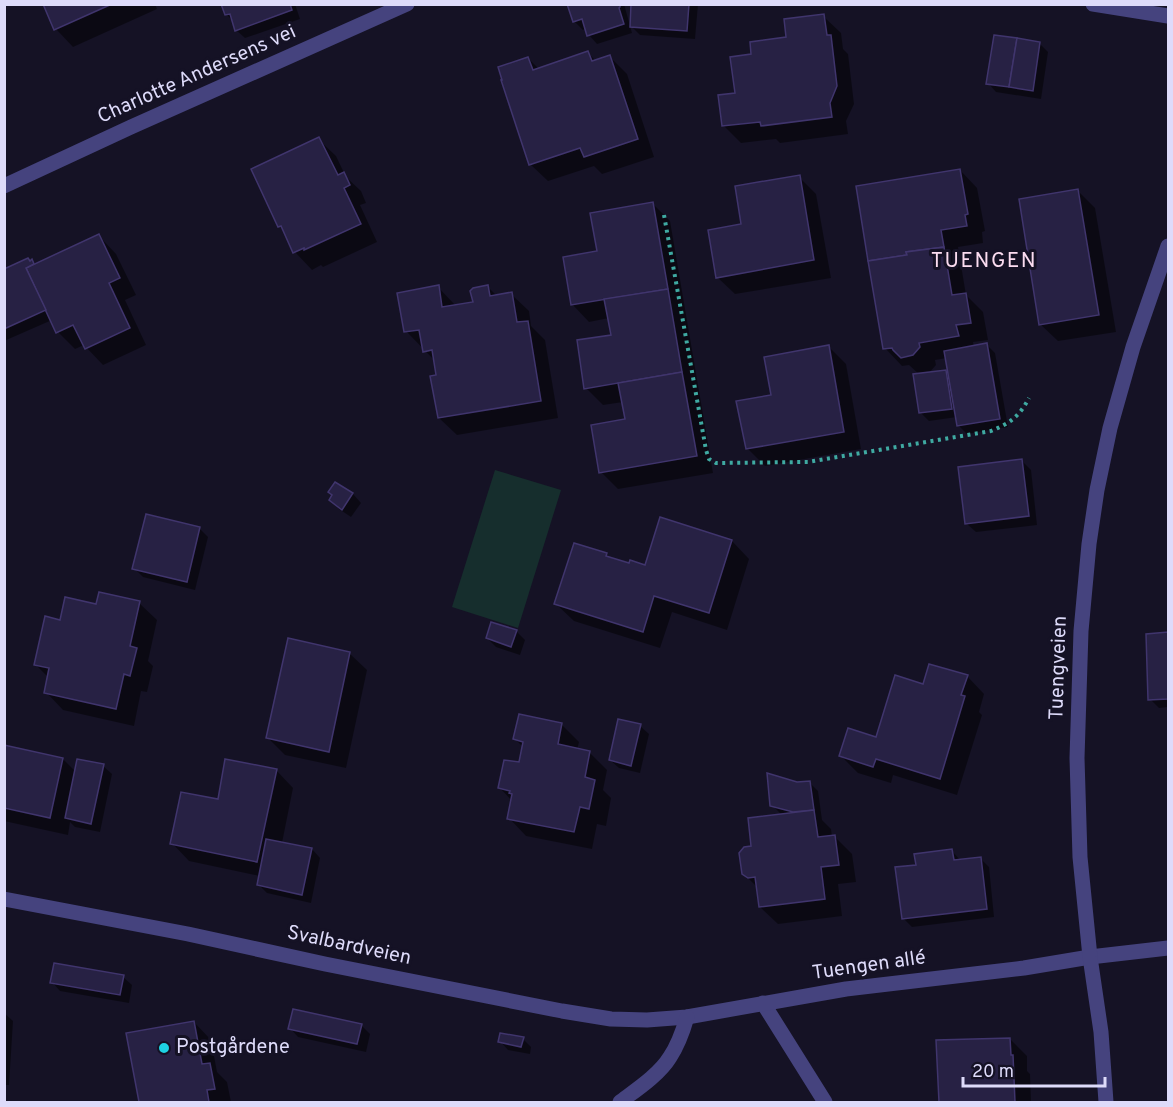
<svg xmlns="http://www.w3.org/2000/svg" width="1173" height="1107" viewBox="0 0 1173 1107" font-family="Overpass,sans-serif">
  <rect width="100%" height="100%" fill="#151225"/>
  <!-- green -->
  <path fill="#162e2d" d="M495 470 561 490 518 628 452 607Z"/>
  <!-- shadow -->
  <g fill="#0007" fill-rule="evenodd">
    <path d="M45 4H155L157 9 73 47 56 29Z"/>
    <path d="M223 4H295L300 19 245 38 236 30 234 22 226 14Z"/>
    <path d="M569 4H624L632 33 597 44 589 35 586 28 583 30 574 21Z"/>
    <path d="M633 4H698L695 39 640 35 631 26Z"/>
    <path d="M823 16 841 33 843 49 848 54 854 104 846 121 848 134 780 143 776 139 741 143 724 126 753 56 788 39Z"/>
    <path d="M1040 44 1048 52 1041 99 996 92 988 83Z"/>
    <path d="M588 53 596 61 609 56 627 74 654 157 602 174 594 166 548 181 530 164 528 58 539 69Z"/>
    <path d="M318 139 336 156 346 177 361 191 366 203 360 205 377 242 323 267 321 265 312 270 295 252 285 231 280 226Z"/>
    <path d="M960 170 977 188 985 231 982 232 983 243 958 247 966 295 983 312 988 340 973 342 974 347 986 344 995 353 1008 427 967 434 959 426 957 417 929 421 920 412V375L909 365 902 366 885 348ZM947 358 950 376 946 371 928 374 936 365 935 360Z"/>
    <path d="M799 177 816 194 831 278 735 294 717 277 743 225Z"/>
    <path d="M1078 191 1095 208 1116 332 1058 341 1040 324Z"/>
    <path d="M653 204 670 221 713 473 618 489 601 472 627 420 623 402 603 405 586 388 612 336 609 318 589 322 572 304 599 253Z"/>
    <path d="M99 236 116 254 136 295 125 300 146 345 103 365 84 345 75 349 58 332 52 320 4 341V270L32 261 35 265Z"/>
    <path d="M438 287 456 306 474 303 488 287 497 296 511 294 529 311 531 326 545 340 558 418 457 435 439 418 438 376 436 362 406 331Z"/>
    <path d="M828 346 846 364 861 449 765 466 747 448Z"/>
    <path d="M1022 461 1031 470 1037 525 976 532 967 524Z"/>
    <path d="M336 484 353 494 361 503 351 517 339 509 331 500 334 496Z"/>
    <path d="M661 519 732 541 749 559 727 630 672 612 660 648 574 621 556 604 606 554 611 559 646 567Z"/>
    <path d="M199 528 208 537 195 590 143 577 134 568Z"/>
    <path d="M139 603 157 620 148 661 153 666 147 692 141 691 134 726 63 710 46 692 49 678 35 664 61 621 98 606Z"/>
    <path d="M516 631 525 640 520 655 496 647 487 638Z"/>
    <path d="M1168 634V707L1159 708 1150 699 1147 635Z"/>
    <path d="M349 653 367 670 346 768 285 755 267 737Z"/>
    <path d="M967 676 984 694 979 712 982 715 957 795 893 775 891 783 858 773 841 756 877 738 924 686Z"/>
    <path d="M561 724 579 742 577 750 590 753 607 770 603 790 611 798 606 826 597 824 592 849 526 836 509 818 512 801 500 788 520 763 523 747 515 739Z"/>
    <path d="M640 726 649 734 640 773 619 768 610 760Z"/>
    <path d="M4 746 63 759 76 772 103 766 112 774 100 832 75 827 70 822 68 835 4 821Z"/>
    <path d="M276 770 293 788 282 843 312 849 320 858 311 903 267 893 258 884 260 876 189 861 172 843 219 801Z"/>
    <path d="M809 782 818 791 822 820 831 829 832 837H835L852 854 856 882 838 884 842 916 778 924 760 907 758 888 743 873 753 847 782 815 772 805 797 783Z"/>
    <path d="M952 851 961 861 980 858 989 867 994 917 912 927 903 918Z"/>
    <path d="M123 977 132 985 129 1003 60 991 52 982Z"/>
    <path d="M4 1013 13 1021 9 1085H4Z"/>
    <path d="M194 1022 211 1040 217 1072 227 1082 231 1102H141L128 1034Z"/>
    <path d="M361 1025 370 1034 366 1052 298 1037 290 1028Z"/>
    <path d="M523 1039 531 1047 530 1054 508 1050 500 1041Z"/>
    <path d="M1010 1039 1027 1056V1071L1030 1074 1031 1102H940L938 1042Z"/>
  </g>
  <!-- building -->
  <g fill="#272144" stroke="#40356d" stroke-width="1.5">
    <path d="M43 4H112L54 30Z"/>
    <path d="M221 4H290L292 10 235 31 230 14 225 15Z"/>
    <path d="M567 4H620V7L619 8 624 24 587 36 582 19 573 22Z"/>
    <path d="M631 4H689L687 31 630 27Z"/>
    <path d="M824 14 827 35H831L837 86 830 103 832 117 761 126 760 122 722 126 718 95 735 93 730 57 751 54 750 42 786 37 784 19Z"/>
    <path d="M994 35 1017 38 1009 87 986 84Z"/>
    <path d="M1017 38 1040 42 1033 91 1009 87Z"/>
    <path d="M588 51 592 61 610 55 638 139 584 157 580 148 529 165 501 80H502L498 67 528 57 533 70Z"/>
    <path d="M319 137 338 175 344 172 350 185 344 188 361 224 304 250V248L293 253 281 226 278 227 251 169Z"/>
    <path d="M960 169 968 214 965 215 967 226 941 230 944 247 906 252 907 255 868 261 856 186Z"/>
    <path d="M800 175 814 260 716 278 708 230 741 224 735 186Z"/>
    <path d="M1078 189 1099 315 1039 325 1019 199Z"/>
    <path d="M653 202 668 289 571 305 563 257 597 251 590 213Z"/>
    <path d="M99 234 120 278 109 283 130 328 85 349 73 325 56 333 26 268Z"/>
    <path d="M944 247 952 295 966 293 971 323 956 325 959 336 919 343 920 347 913 355 901 358 893 350 892 348 883 349 868 261 907 255 906 252Z"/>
    <path d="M28 258 30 261 32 259 34 264 26 268 46 310 4 329V269Z"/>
    <path d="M439 285 442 307 473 302 470 291 473 288 488 285 490 296 512 292 517 322 528 321 541 401 438 418 430 376 436 375 432 350 423 352 419 330 404 332 397 293Z"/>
    <path d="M668 289 682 372 584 389 577 340 611 335 604 299Z"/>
    <path d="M987 343 1000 419 957 426 944 351Z"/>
    <path d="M829 345 844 432 746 449 736 401 771 395 764 357Z"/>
    <path d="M946 370 952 409 919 413 913 374Z"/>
    <path d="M682 372 697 456 599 473 591 425 625 419 618 383Z"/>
    <path d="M1022 459 1029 516 965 524 958 467Z"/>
    <path d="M335 482 353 493 342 510 329 500 332 495 328 492Z"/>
    <path d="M146 514 200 527 187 582 132 569Z"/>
    <path d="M660 517 732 540 709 613 654 596 643 632 554 604 574 543 607 553 606 556 629 563 630 560 645 565Z"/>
    <path d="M99 592 140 601 130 646 137 648 130 676 124 674 116 709 44 693 49 668 34 665 45 616 60 620 65 597 96 604Z"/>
    <path d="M491 622 517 630 511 647 486 638Z"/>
    <path d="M1168 632V699L1148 700 1146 634Z"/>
    <path d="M288 638 350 652 329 752 266 738Z"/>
    <path d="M929 664 968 675 961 695 965 696 940 779 876 759 873 767 839 756 848 728 876 737 895 675 923 684Z"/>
    <path d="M519 714 562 723 558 744 590 751 585 777 595 780 589 809 580 807 574 832 507 819 512 794 509 793 510 791 498 788 504 760 519 762 523 742 513 739Z"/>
    <path d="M618 719 641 724 631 766 609 760Z"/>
    <path d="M4 745 63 758 50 818 4 808Z"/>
    <path d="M77 759 104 764 91 824 65 818Z"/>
    <path d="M225 759 277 769 257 862 170 844 181 792 218 799Z"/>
    <path d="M767 773 797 782 810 781 814 810 793 812 770 806Z"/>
    <path d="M814 810 818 837 835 835 839 865 821 867 825 899 759 907 755 877 748 878 742 874 739 853 744 847 751 846 748 818Z"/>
    <path d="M266 839 312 848 302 895 257 885Z"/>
    <path d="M952 849 954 860 981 857 987 909 902 919 895 867 916 865 914 854Z"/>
    <path d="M54 963 124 975 120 995 50 983Z"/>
    <path d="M293 1009 362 1024 357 1044 288 1029Z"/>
    <path d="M194 1021 202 1064 210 1063 215 1089 207 1090 209 1102H139L126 1033Z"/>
    <path d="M500 1033 524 1037 521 1047 498 1042Z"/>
    <path d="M1010 1038 1011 1055H1013L1015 1102H939L936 1040Z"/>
  </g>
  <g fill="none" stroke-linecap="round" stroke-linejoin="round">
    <!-- path -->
    <path stroke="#3faaa2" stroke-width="4" stroke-dasharray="3 4.5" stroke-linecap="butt" d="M664 215 706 450 709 459 716 463 808 462 991 431C1010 423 1019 417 1029 398"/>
    <!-- lane -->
    <path stroke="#45437e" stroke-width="15" d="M763 1003 825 1102"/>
    <!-- street -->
    <g stroke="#45437e" stroke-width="15">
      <path d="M1093 4 1168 16"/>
      <path d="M4 186 131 127 407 4"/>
      <path d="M4 899 188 934 325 964 562 1011 611 1019 647 1020 687 1017 846 989 1024 968 1090 957 1168 948"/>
      <path d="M620 1102C636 1090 659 1075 670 1057 678 1045 683 1031 687 1017"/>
      <path d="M1106 1102 1101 1032 1090 957 1080 857 1077 758 1081 631 1089 544 1097 490 1110 428 1133 347 1168 246"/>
    </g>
  </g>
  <!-- markers -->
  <circle fill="#1ed2e3" stroke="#151225" stroke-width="2" cx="164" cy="1048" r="6"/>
  <g text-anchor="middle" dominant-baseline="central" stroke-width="6" stroke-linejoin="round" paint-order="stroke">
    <!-- street labels -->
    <g font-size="20" fill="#dedbfa" stroke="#151225">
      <text transform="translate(197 75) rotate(-24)">Charlotte Andersens vei</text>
      <text transform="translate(1059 668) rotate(-88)">Tuengveien</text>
      <text transform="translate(349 946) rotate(12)">Svalbardveien</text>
      <text transform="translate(869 966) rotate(-8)">Tuengen allé</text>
    </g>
    <!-- poi labels -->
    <g font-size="20" fill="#dedbfa" stroke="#151225" text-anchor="start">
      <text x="176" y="1048">Postgårdene</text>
    </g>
    <!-- neighbourhood labels -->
    <g font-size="21" letter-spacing="1.5" fill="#fbdcf0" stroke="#151225">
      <text x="984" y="261">TUENGEN</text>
    </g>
  </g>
  <!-- border -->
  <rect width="1173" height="1107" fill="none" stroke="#dedbfa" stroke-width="12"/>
  <!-- scale -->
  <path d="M963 1077v9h142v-9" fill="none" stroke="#dedbfa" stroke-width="3"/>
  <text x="972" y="1077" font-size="18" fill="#dedbfa" stroke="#151225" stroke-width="4.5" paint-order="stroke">20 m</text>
</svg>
